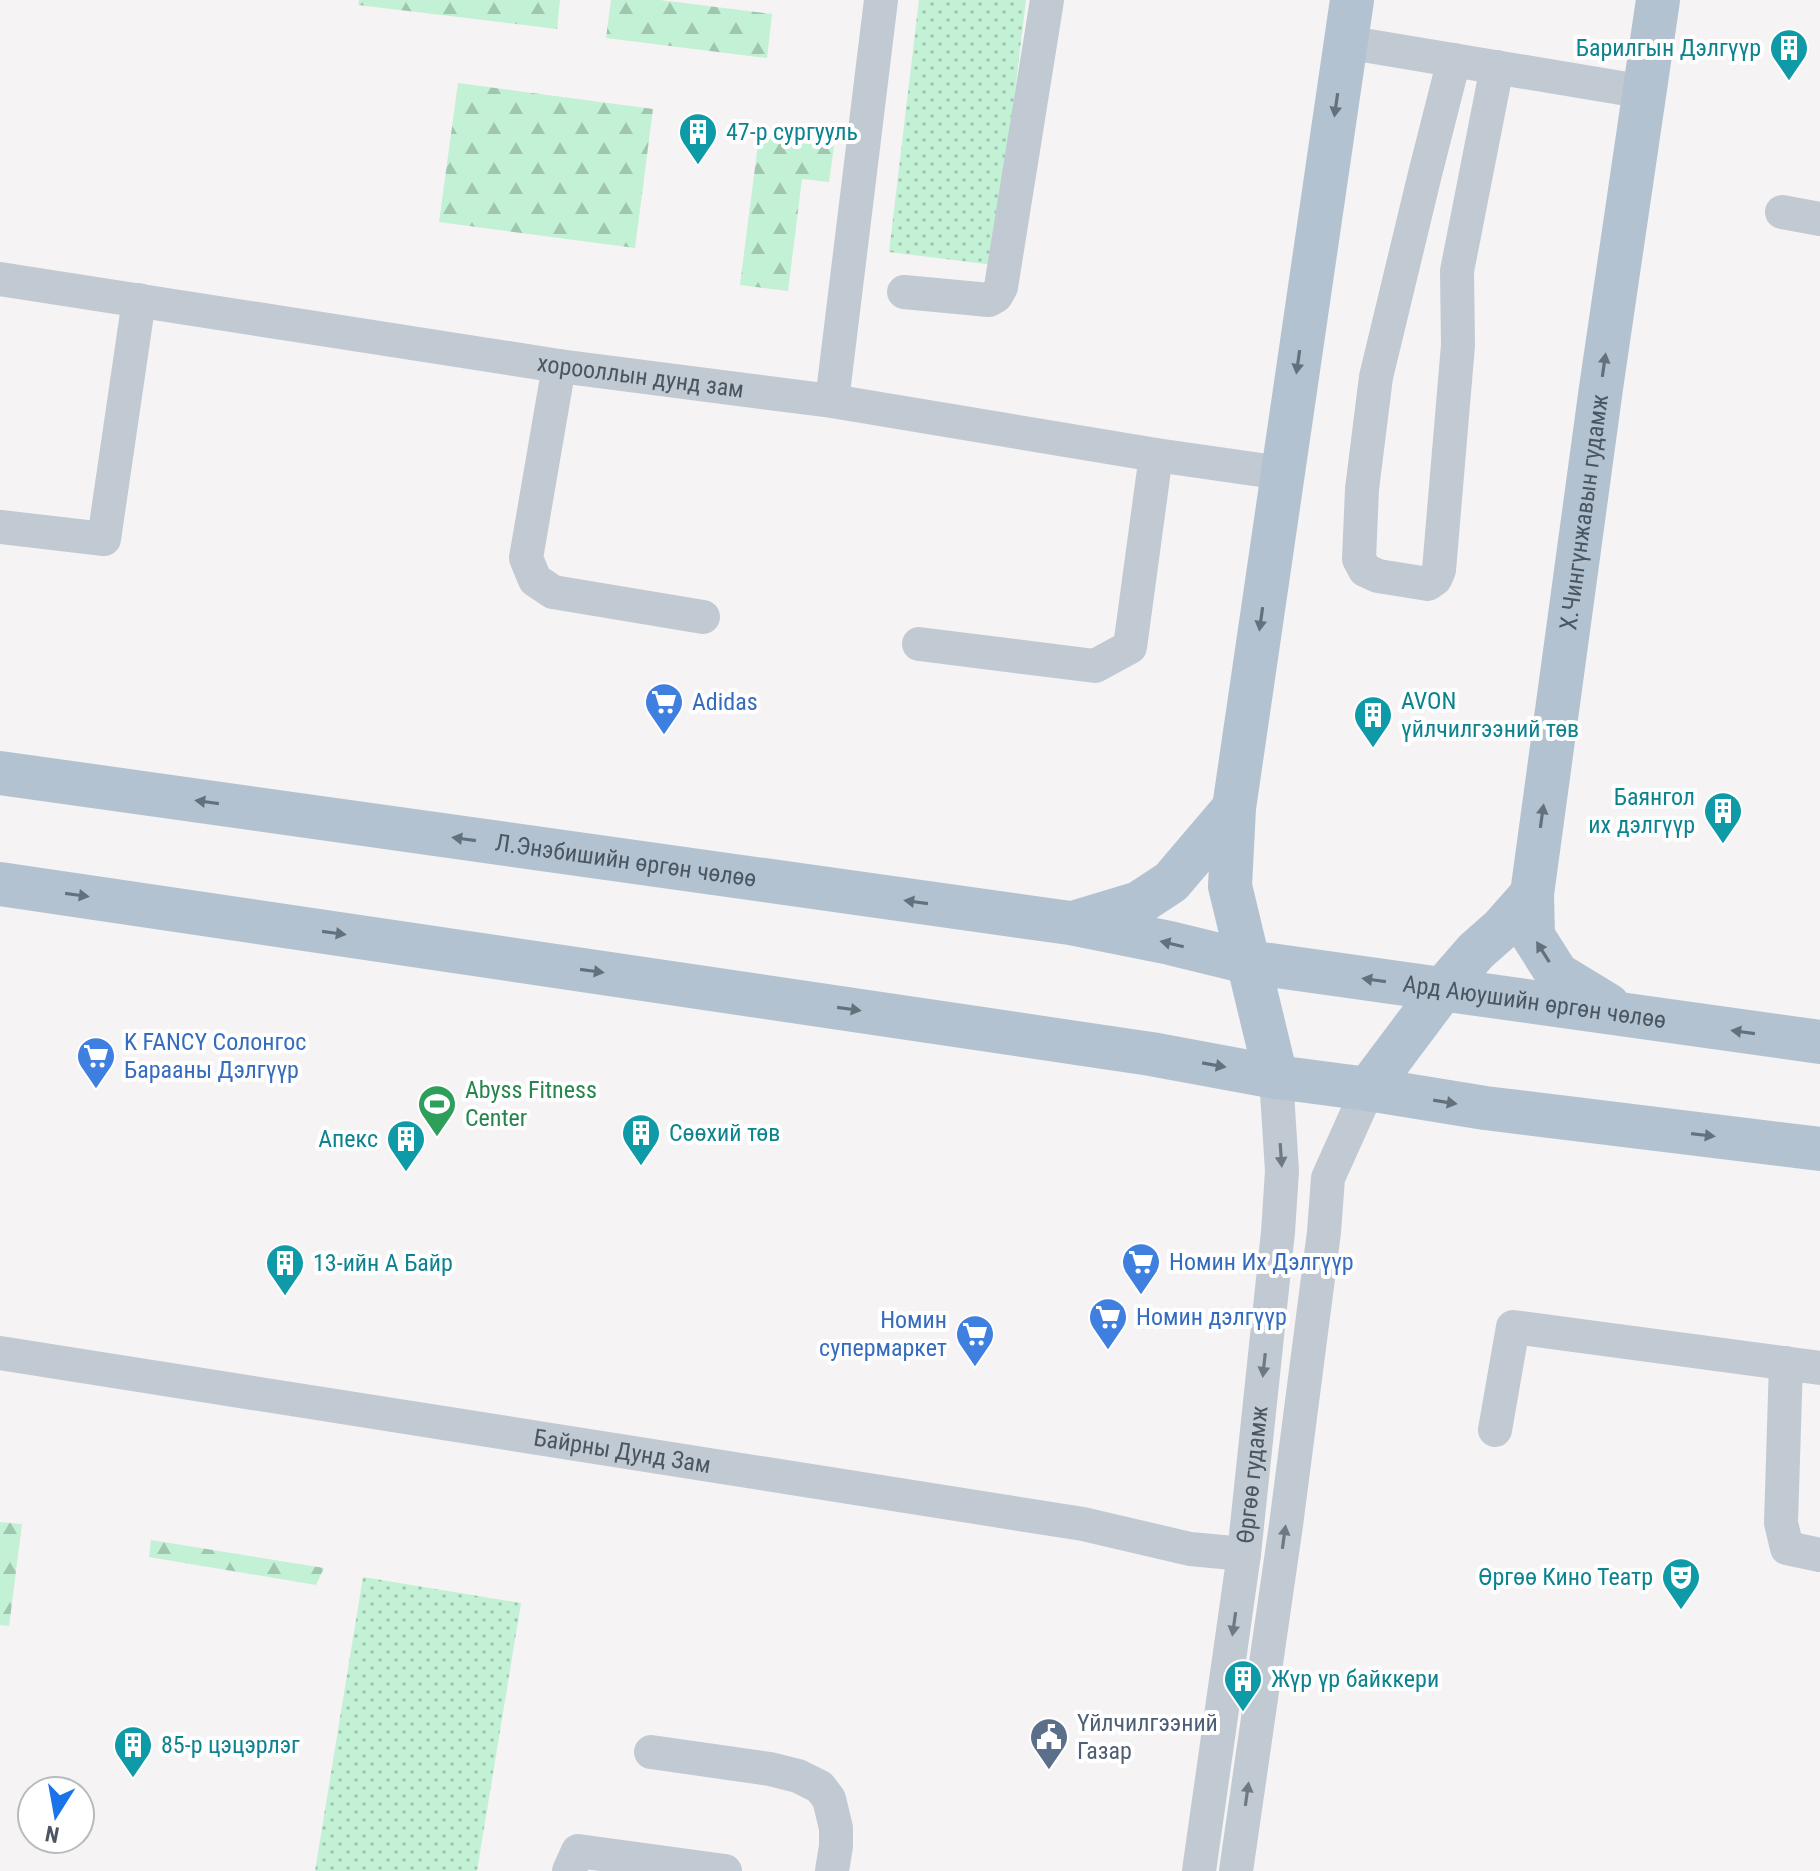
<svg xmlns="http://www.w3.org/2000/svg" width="1820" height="1871" viewBox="0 0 1820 1871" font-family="'Roboto Condensed',sans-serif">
  <defs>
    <pattern id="forest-firs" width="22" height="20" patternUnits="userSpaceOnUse" patternTransform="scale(2)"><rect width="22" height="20" fill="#c3f1d5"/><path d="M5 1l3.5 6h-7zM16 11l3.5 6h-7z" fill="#a0c6b0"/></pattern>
    <pattern id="park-dots" width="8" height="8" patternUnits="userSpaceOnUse" patternTransform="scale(2)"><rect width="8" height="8" fill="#c3f1d5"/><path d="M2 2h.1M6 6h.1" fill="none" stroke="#a0c6b0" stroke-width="1.8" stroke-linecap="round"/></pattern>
  </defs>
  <rect width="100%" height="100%" fill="#f5f3f3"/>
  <!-- forest -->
  <g fill="url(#forest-firs)">
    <path d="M359 0H560L557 29 358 5Z"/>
    <path d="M611 0H660L772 14 767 58 606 38Z"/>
    <path d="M458 83 653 109 635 248 439 222Z"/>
    <path d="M759 136 834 146 829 182 802 179 788 291 740 285Z"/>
    <path d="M0 1522 22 1524 9 1626 0 1625Z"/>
    <path d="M151 1540 324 1568 316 1585 149 1557Z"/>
  </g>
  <!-- park -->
  <g fill="url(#park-dots)">
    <path d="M919 0H1026L994 265 889 252Z"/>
    <path d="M363 1577 521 1603 477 1871H315Z"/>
  </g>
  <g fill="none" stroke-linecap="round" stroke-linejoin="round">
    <!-- minor -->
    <g stroke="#c1cad2" stroke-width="34">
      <path d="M1345 42 1645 92"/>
      <path d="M1454 60 1425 174 1376 377 1362 489 1359 559 1365 570 1378 576 1428 584 1435 579 1439 570 1458 345 1457 271 1497 67"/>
      <path d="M1782 212 1820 219"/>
      <path id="s1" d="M0 279 559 366 832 401 1156 455 1282 473"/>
      <path d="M904 292 989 300 996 296 1001 287 1047 0"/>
      <path d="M559 366 526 558 535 580 553 592 703 617"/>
      <path d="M832 401 881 0"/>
      <path d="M0 527 104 539 139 300"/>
      <path d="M919 644 1095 666 1130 647 1156 455"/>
      <path id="s2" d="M0 1353 1083 1524 1190 1549 1244 1554"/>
      <path d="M1786 1363 1781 1523 1787 1548 1820 1555"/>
      <path d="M1495 1430 1513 1327 1820 1368"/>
      <path d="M651 1752 770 1769 798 1776 820 1787 829 1799 836 1828V1846L832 1871"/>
      <path d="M569 1871 578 1851 725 1871"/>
      <path id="s3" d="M1199 1871 1244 1554 1278 1232 1282 1171 1276 1077"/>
      <path d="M1236 1871 1286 1525 1324 1232 1328 1178 1368 1089"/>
    </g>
    <!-- major -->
    <g stroke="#b3c2d1" stroke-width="44">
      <path id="s4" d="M0 773 1070 923 1170 943 1248 962 1820 1042"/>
      <path d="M0 884 1151 1054 1276 1077 1368 1089 1485 1108 1820 1149"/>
      <path d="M1076 922 1139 903 1171 882 1234 808"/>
      <path id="s5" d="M1608 1005 1557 974 1533 936 1532 894 1601 388 1658 0"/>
      <path d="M1276 1077 1230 886 1234 808 1352 0"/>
      <path d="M1368 1089 1443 989 1476 951 1501 929 1532 894"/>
    </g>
  </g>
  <!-- one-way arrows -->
  <defs><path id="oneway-solid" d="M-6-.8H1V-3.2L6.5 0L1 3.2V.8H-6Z" transform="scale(2)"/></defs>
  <g fill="#64717d">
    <use href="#oneway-solid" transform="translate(1336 105) rotate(98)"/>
    <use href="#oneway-solid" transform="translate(1298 362) rotate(98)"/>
    <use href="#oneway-solid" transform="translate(1604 365) rotate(-82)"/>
    <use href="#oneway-solid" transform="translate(1261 619) rotate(98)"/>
    <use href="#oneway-solid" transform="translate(207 802) rotate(-172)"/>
    <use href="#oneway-solid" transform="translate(1542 816) rotate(-82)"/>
    <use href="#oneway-solid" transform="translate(464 839) rotate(-172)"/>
    <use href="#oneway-solid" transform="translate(77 895) rotate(8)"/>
    <use href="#oneway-solid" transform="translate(916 902) rotate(-172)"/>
    <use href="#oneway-solid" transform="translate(334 933) rotate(8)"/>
    <use href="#oneway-solid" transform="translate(1172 944) rotate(-167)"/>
    <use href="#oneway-solid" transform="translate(1543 952) rotate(-122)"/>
    <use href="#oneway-solid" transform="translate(592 971) rotate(8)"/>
    <use href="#oneway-solid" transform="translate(1374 980) rotate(-172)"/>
    <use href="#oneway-solid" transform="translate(849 1009) rotate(8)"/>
    <use href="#oneway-solid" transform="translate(1743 1032) rotate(-172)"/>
    <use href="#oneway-solid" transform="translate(1214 1065) rotate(10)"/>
    <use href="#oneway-solid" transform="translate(1445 1102) rotate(9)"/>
    <use href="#oneway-solid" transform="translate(1703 1135) rotate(7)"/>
  </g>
  <g fill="#6e7983">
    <use href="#oneway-solid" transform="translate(1281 1155) rotate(86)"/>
    <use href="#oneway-solid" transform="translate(1264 1365) rotate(96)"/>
    <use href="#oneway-solid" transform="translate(1284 1537) rotate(-82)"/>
    <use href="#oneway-solid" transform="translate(1234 1624) rotate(98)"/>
    <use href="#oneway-solid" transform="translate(1247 1794) rotate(-82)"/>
  </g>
  <!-- icons -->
  <defs>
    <symbol id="building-pin" viewBox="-11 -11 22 30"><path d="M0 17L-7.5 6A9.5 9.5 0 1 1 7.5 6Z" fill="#0f9aa8" stroke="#fff"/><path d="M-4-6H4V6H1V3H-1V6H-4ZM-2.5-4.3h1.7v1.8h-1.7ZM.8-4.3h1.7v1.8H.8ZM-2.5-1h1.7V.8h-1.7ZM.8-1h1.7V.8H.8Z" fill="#fff"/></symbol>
    <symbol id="supermarket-pin" viewBox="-11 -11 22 30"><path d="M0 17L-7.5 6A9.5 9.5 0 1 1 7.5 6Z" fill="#3f7fe0" stroke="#fff"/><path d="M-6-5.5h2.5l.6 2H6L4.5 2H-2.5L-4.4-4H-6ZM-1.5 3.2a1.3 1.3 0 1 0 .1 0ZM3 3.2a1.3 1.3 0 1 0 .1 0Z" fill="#fff"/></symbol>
    <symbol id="stadium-pin" viewBox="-11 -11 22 30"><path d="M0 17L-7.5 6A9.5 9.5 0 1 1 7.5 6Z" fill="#2e9e5b" stroke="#fff"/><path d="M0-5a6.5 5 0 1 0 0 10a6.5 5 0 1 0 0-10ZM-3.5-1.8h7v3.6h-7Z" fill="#fff"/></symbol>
    <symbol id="theatre-pin" viewBox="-11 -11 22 30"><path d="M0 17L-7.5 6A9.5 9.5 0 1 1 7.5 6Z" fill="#0f9aa8" stroke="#fff"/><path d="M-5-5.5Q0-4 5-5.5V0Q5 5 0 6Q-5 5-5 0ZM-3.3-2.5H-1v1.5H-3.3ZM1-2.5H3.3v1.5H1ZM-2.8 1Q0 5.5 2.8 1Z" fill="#fff"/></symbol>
    <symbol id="civic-pin" viewBox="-11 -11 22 30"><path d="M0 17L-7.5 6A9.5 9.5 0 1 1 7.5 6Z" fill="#5c6f8a" stroke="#fff"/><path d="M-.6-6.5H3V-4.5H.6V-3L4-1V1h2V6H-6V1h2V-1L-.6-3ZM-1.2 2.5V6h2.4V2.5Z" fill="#fff"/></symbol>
  </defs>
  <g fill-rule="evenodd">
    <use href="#building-pin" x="1767" y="26" width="44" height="60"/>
    <use href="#building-pin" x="676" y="110" width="44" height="60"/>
    <use href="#supermarket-pin" x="642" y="680" width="44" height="60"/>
    <use href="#building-pin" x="1351" y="693" width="44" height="60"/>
    <use href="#building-pin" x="1701" y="789" width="44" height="60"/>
    <use href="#supermarket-pin" x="74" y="1034" width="44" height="60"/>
    <use href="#stadium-pin" x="415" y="1082" width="44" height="60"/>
    <use href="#building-pin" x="619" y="1111" width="44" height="60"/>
    <use href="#building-pin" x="384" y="1117" width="44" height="60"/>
    <use href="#supermarket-pin" x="1119" y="1240" width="44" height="60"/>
    <use href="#building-pin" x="263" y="1241" width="44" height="60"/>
    <use href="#supermarket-pin" x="1086" y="1295" width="44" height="60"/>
    <use href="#supermarket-pin" x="953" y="1312" width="44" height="60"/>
    <use href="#theatre-pin" x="1659" y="1555" width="44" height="60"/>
    <use href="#building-pin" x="1221" y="1657" width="44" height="60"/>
    <use href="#civic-pin" x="1027" y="1715" width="44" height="60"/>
    <use href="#building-pin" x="111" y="1723" width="44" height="60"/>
  </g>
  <g text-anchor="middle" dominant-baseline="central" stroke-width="8" stroke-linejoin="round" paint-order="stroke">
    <!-- culture labels -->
    <g font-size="24" fill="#0d838f" stroke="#fff" text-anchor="start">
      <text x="1761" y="48" text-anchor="end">Барилгын Дэлгүүр</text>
      <text x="726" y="132">47-р сургууль</text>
      <text x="1401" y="701">AVON<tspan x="1401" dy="28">үйлчилгээний төв</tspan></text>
      <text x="1695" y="797" text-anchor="end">Баянгол<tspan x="1695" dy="28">их дэлгүүр</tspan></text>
      <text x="669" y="1133">Сөөхий төв</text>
      <text x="378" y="1139" text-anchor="end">Aпекс</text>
      <text x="313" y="1263">13-ийн А Байр</text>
      <text x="1653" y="1577" text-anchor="end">Өргөө Кино Театр</text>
      <text x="1271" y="1679">Жүр үр байккери</text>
      <text x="161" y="1745">85-р цэцэрлэг</text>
    </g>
    <!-- street labels -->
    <g font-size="24" fill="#4a5661" stroke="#fff">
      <text stroke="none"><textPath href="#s1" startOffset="648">хорооллын дунд зам</textPath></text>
      <text stroke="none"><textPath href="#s5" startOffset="532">Х.Чингүнжавын гудамж</textPath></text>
      <text stroke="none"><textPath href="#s4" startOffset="632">Л.Энэбишийн өргөн чөлөө</textPath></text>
      <text stroke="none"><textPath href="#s4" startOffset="1552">Ард Аюушийн өргөн чөлөө</textPath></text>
      <text stroke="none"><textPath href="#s2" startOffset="630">Байрны Дунд Зам</textPath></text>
      <text stroke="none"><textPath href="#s3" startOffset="400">Өргөө гудамж</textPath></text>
    </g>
    <!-- shop labels -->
    <g font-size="24" fill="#366cbe" stroke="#fff" text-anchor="start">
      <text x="692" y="702">Adidas</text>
      <text x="124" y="1042">K FANCY Солонгос<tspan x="124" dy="28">Барааны Дэлгүүр</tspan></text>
      <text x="1169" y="1262">Номин Их Дэлгүүр</text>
      <text x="1136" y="1317">Номин дэлгүүр</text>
      <text x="947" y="1320" text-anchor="end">Номин<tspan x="947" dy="28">супермаркет</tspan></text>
    </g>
    <!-- leisure labels -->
    <g font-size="24" fill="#27864d" stroke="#fff" text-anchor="start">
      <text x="465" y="1090">Abyss Fitness<tspan x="465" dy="28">Center</tspan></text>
    </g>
    <!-- service labels -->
    <g font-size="24" fill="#4e5e75" stroke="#fff" text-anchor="start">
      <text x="1077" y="1723">Үйлчилгээний<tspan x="1077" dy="28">Газар</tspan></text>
    </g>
  </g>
  <!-- north arrow -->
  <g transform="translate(56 1815) rotate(191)"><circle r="38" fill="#ffffff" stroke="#b7bbc0" stroke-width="2"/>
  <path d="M0-6L14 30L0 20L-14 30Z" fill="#1a73e8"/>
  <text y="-12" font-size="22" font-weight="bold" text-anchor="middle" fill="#4a5661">N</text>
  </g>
</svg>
